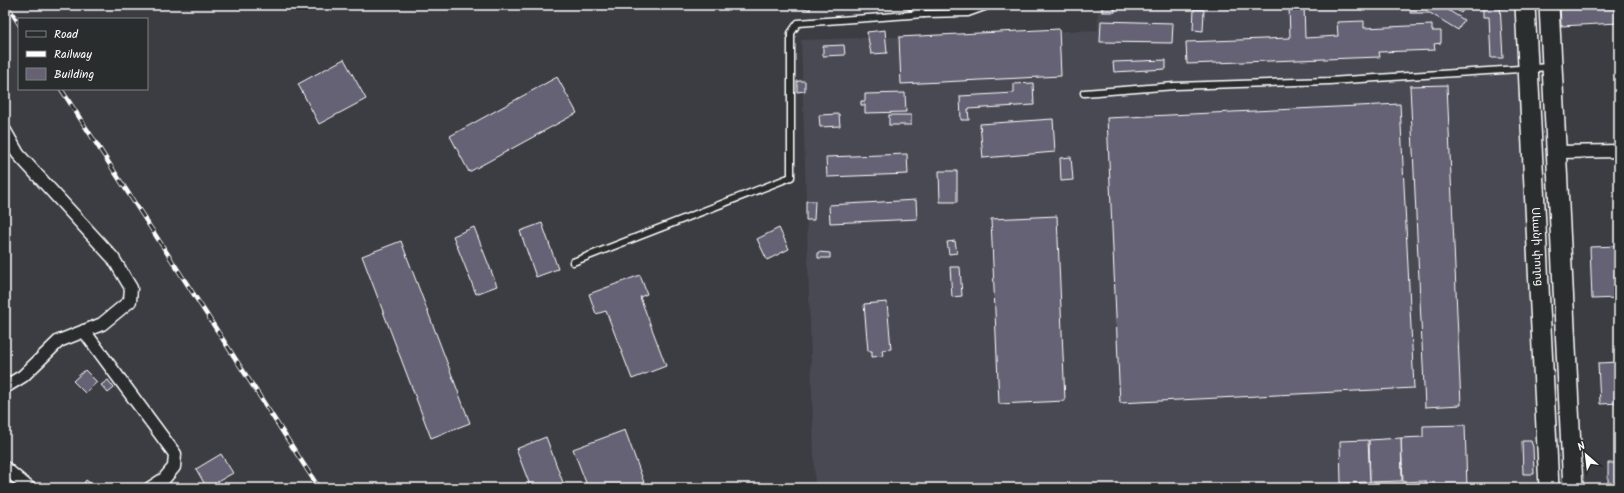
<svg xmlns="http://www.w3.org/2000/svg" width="1624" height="493" viewBox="0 0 1624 493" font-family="Kalam,'Noto Sans Armenian',sans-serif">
  <rect width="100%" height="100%" fill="#3c3d43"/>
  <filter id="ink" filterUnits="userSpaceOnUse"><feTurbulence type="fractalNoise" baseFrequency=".025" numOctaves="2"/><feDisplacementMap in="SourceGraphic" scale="8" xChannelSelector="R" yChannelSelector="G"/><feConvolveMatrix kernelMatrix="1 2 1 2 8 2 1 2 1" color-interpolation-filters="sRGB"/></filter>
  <g filter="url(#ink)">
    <!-- built -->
    <path fill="#494852" d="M1098 5H1520L1536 488H815L801 40 1098 30Z"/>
    <!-- building -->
    <g fill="#666274" stroke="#fff">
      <path d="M802 5H811L810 10 802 7Z"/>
      <rect x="1102" y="5" width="13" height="7"/>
      <path d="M1238 5H1249V8L1238 7Z"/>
      <path d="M1289 5H1304L1305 38 1338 36 1337 22 1364 21V28L1432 25V31H1441V43L1434 44 1435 50 1379 52 1380 57 1187 64 1186 42 1290 38Z"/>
      <path d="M1411 5H1430V9L1433 5H1440L1464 20 1458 30 1430 13H1410Z"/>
      <path d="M1450 5H1466L1461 13Z"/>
      <path d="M1483 5H1500L1503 58H1491L1489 17H1483Z"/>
      <path d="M1560 5H1619V23L1561 26Z"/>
      <path d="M1194 9 1204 10 1203 31 1193 30Z"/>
      <path d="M1101 21 1173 23 1172 43 1100 42Z"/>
      <path d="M1059 29 1061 76 901 84 899 37Z"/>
      <path d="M885 30 887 53 871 54 867 32Z"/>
      <path d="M844 45 845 55 823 56V46Z"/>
      <path d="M344 59 366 99 319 124 298 84Z"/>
      <path d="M1166 60V69L1114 72 1113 62Z"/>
      <path d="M557 77 577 113 469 172 450 136Z"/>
      <path d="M797 81H805V91L797 92Z"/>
      <path d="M1033 83 1034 105 968 109 969 120H961L960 96 1014 93V84Z"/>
      <path d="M1447 85 1461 405 1425 407 1410 86Z"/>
      <path d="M905 93 906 112 865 113V105H861V101H865V94Z"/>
      <path d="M1400 104 1414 388 1120 403 1107 118Z"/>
      <path d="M839 114 840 126 820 127 819 115Z"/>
      <rect x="889" y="115" width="22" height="10"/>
      <path d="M1053 119 1055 152 983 158 980 124Z"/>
      <path d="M907 154 908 174 827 177 826 157Z"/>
      <path d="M1071 157 1073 180 1061 181 1060 158Z"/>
      <path d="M939 171H957V202H940Z"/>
      <path d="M916 200 917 219 830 223 829 205Z"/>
      <path d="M806 201H815L814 220H806Z"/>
      <path d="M1057 216 1065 401 999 404 991 219Z"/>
      <path d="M542 223 558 269 536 277 520 231Z"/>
      <path d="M474 227 497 286 476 294 453 236Z"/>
      <path d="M779 228 789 249 767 260 757 239Z"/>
      <path d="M401 241 470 423 431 438 362 256Z"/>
      <path d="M955 241 957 253 949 254 947 242Z"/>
      <path d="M1619 246V298L1592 299 1590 247Z"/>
      <path d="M818 252 830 253V258H818Z"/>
      <path d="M950 267H960L962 296 952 297Z"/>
      <path d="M640 275 647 294 640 297 666 366 632 379 606 311 596 314 589 294Z"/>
      <path d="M887 302 891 349 882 350 883 356 872 357V351H868L864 304Z"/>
      <path d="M1619 362V403L1600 404 1598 363Z"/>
      <path d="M85 370 97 382 85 393 73 381Z"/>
      <path d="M108 380 114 388 108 393 101 385Z"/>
      <path d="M1465 425 1467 488H1426V481L1403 482 1401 438 1423 437V426Z"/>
      <path d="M625 430 646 488H588L573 449Z"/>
      <path d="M546 437 565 488H531L516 449Z"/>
      <path d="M1401 438 1402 481 1370 482 1369 440Z"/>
      <path d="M1368 440 1370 482 1341 483 1340 441Z"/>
      <path d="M1522 441H1531L1533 447 1534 474H1523Z"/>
      <path d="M221 454 233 473 207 488 196 469Z"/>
      <path d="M1608 463H1619V485L1612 486 1608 484Z"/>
      <path d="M86 480 93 485 91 488 84 483Z"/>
    </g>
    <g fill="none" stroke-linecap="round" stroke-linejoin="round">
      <defs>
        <g id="service">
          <path d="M909 5 924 14 968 13 990 5"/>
          <path d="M1084 93 1175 86 1329 81 1550 67"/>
          <path d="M573 262 791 177V33L798 23 924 14"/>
        </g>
        <g id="minor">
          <path d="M5 131 18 154 113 258 131 288 130 301 102 324 59 341 23 376 5 387"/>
          <path d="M1557 152 1619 151"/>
          <path d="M84 331 175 454 174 467 164 479 150 488"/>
          <path d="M5 468 29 488"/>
        </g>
        <g id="primary">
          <path id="s1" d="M1525 5 1549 488"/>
          <path d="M1549 5 1573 488"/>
        </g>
      </defs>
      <!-- service casing -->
      <use href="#service" stroke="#fff" stroke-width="9"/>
      <!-- minor casing -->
      <use href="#minor" stroke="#fff" stroke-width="15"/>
      <!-- primary casing -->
      <use href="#primary" stroke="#fff" stroke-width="22"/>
      <!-- service -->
      <use href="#service" stroke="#2a2d2e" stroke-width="6"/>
      <!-- minor -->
      <use href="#minor" stroke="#2a2d2e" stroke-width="12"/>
      <!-- primary -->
      <use href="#primary" stroke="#2a2d2e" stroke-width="19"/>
      <defs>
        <g id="rail">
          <path d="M7 5 19 24"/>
          <path d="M61 89 319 488"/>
        </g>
      </defs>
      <!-- rail casing -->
      <use href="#rail" stroke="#fff" stroke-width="4.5"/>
      <!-- rail -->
      <use href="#rail" stroke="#2a2d2e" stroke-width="3" stroke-dasharray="9" stroke-linecap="butt"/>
    </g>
  </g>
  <g text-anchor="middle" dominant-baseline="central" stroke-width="4" stroke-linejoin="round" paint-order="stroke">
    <!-- street labels -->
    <g font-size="11" fill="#fff" stroke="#2a2d2e">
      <text stroke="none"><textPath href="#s1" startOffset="242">Սևանի փողոց</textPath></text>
    </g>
  </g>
  <!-- margin -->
  <rect width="1624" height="493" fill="none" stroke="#2a2d2e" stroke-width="20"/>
  <rect x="10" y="10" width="1604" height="473" fill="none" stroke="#fff" stroke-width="1.5" filter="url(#ink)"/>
  <!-- legend -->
  <rect x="18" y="18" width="130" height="72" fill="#2a2d2e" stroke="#7f8182"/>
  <rect x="26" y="31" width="20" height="6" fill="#2a2d2e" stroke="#7f8182"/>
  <text x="54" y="38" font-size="12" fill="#ffffff">Road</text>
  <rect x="26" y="51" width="20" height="6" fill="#ffffff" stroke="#7f8182"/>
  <text x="54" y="58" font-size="12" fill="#ffffff">Railway</text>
  <rect x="26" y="68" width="20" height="12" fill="#666274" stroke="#7f8182"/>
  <text x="54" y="78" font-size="12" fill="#ffffff">Building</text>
  <!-- north arrow -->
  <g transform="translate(1586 455) rotate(332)" stroke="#2a2d2e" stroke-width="3" paint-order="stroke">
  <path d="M0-3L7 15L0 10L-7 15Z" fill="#ffffff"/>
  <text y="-6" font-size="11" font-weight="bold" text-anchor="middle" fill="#ffffff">N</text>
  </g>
</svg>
